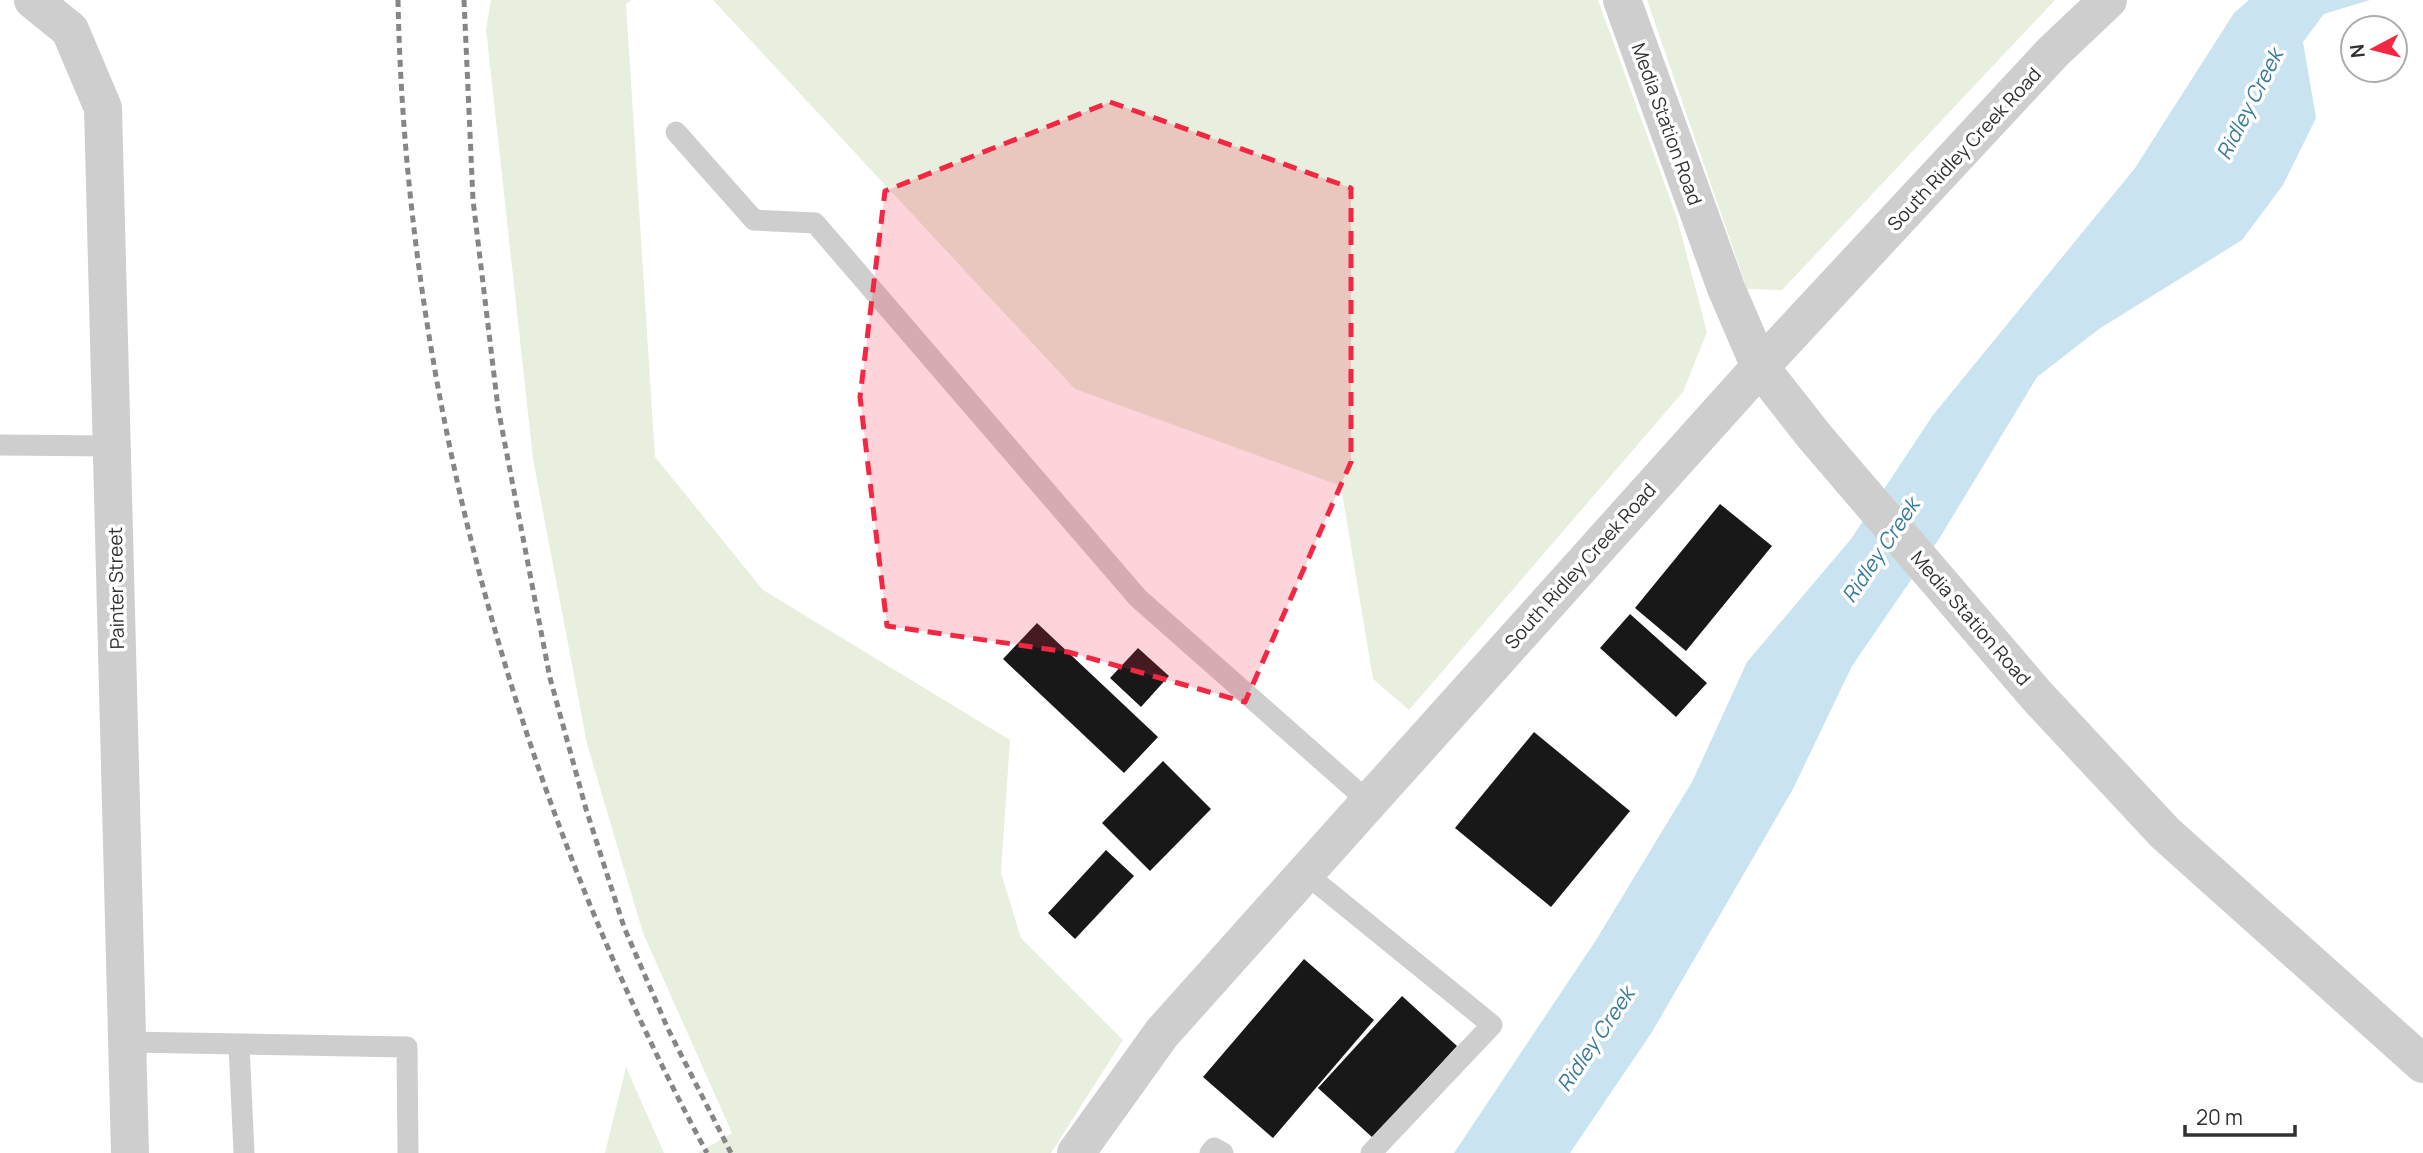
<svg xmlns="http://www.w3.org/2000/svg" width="2423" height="1153" viewBox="0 0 2423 1153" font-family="Manrope,sans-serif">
  <rect width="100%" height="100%" fill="#fff"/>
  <!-- green -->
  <g fill="#e8efde">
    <path d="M491 0H632L626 4 655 457 763 590 1010 740 1001 873 1021 938 1123 1040 1051 1153H698L732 1133 643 933 587 744 533 459 486 29Z"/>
    <path d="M713 0H1598L1677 218 1707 332 1683 392 1409 710 1373 679 1341 486 1075 389Z"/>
    <path d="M1647 0H2055L1782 290 1747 289Z"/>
    <path d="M626 1067 664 1153H605Z"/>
  </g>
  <!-- water -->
  <path fill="#c9e3f0" d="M2249 0H2370L2324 14 2303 42 2316 118 2283 185 2242 240 2099 329 2037 377 1939 539 1852 666 1793 789 1652 1032 1570 1153H1454L1596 940 1692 782 1747 662 1851 539 1933 415 2135 168 2234 13Z"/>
  <!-- building -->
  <g fill="#181818">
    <path d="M1720 504 1772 546 1686 651 1635 608Z"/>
    <path d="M1630 614 1707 683 1676 717 1600 648Z"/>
    <path d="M1037 623 1158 737 1124 773 1003 659Z"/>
    <path d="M1138 648 1169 676 1141 707 1110 678Z"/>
    <path d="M1534 732 1630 811 1551 907 1455 828Z"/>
    <path d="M1163 761 1211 809 1150 871 1102 823Z"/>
    <path d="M1106 850 1134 876 1075 939 1048 913Z"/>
    <path d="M1304 959 1374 1020 1273 1138 1203 1077Z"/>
    <path d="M1402 996 1457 1046 1373 1138 1318 1088Z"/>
  </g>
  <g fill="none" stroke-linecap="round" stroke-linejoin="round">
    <!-- service -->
    <g stroke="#cecece" stroke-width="21">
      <path d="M676 132 754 220 815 223 1138 598 1369 802"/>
      <path d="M0 445 112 446"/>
      <path d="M1305 873 1492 1025 1371 1153"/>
      <path d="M127 1042 407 1047 408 1153"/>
      <path d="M239 1045 244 1153"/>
      <path d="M1210 1153 1214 1148 1223 1153"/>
    </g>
    <!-- minor -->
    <g stroke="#cecece" stroke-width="38">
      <path d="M33 0 70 30 103 108 130 1153"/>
      <path d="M1760 367 1815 437 2037 696 2165 833 2423 1064"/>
    </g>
    <!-- tertiary -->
    <g stroke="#cecece" stroke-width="38">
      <path d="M1622 0 1726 288 1760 367"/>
      <path d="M1076 1153 1162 1033 1369 802 1760 367 2053 52 2108 0"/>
    </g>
    <!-- rail -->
    <g stroke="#868686" stroke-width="5" stroke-dasharray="7 5" stroke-linecap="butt">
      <path d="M398 0C406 396 519 804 707 1153"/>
      <path d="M464 0 473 200 498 408 550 678 586 809 624 927 668 1029 731 1153"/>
    </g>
  </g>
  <!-- marked area -->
  <path fill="#f42743" fill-opacity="0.2" stroke="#f42743" stroke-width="5" stroke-dasharray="14 9" stroke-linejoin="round" d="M1110 102 1351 188V462L1245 702 1068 652 887 626 860 397 885 191Z"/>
  <g text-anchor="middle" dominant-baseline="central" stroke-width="7" stroke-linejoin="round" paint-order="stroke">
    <!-- street labels -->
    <g font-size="19" fill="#313131" stroke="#fff">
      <text transform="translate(1667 124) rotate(70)">Media Station Road</text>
      <text transform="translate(1964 149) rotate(-47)">South Ridley Creek Road</text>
      <text transform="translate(1580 566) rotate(-48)">South Ridley Creek Road</text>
      <text transform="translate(116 588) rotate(-91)">Painter Street</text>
      <text transform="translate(1971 618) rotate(49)">Media Station Road</text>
    </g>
    <!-- water labels -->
    <g font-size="21" font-style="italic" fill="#377b9b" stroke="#fff">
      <text transform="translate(2249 104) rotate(-63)">Ridley Creek</text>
      <text transform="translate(1880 550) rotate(-56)">Ridley Creek</text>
      <text transform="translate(1595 1039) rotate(-56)">Ridley Creek</text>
    </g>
  </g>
  <!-- north arrow -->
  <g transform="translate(2374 49) rotate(263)"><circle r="33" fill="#ffffff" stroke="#adadad" stroke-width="2"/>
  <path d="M0-5L12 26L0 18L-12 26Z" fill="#f42743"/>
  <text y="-10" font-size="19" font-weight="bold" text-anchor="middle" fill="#313131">N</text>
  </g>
  <!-- scale -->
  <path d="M2185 1125v10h110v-10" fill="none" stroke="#313131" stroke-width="3.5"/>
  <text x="2196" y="1125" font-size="21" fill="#313131" stroke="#ffffff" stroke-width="5" paint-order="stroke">20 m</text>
</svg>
